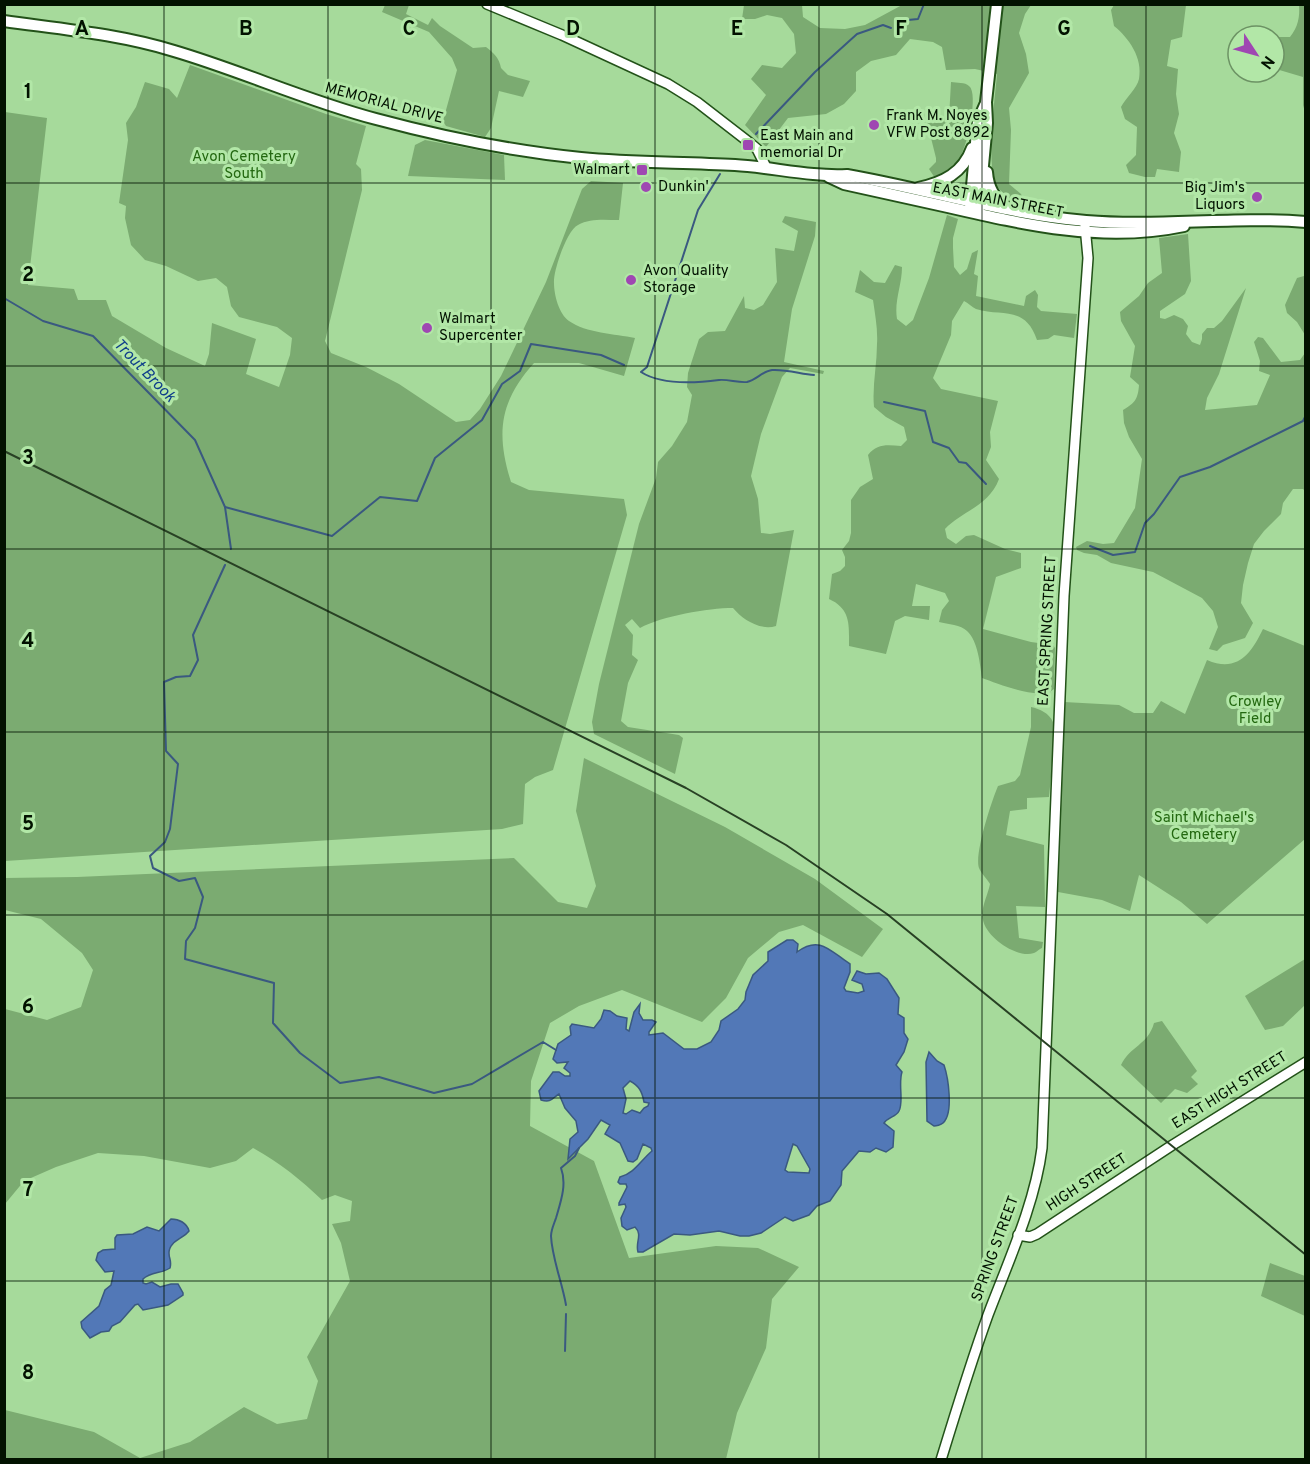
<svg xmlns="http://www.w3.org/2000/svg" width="1310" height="1464" viewBox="0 0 1310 1464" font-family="Overpass,sans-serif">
  <rect width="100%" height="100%" fill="#a6da9b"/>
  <!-- green -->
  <g fill="#7bab71">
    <path d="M385 5H409L406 14 428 25 432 18 440 26 473 48 486 47C494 53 499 58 501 68L508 75 530 81 523 97 499 91 491 128 485 137 446 126 443 121 457 70 452 58 429 32 382 12Z"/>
    <path d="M744 5H802L803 17 820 28 845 29 865 25 902 5H1031L1025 14 1019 33 1026 54 1029 73 1009 108 1011 130 1009 184 1021 194 1024 201 1017 202C1009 198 1000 192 996 184 986 164 995 98 997 74L975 69 946 70 942 47 933 42 910 39 896 55 871 61 856 72V91L844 104 826 114 788 118 766 147 745 125 766 95 751 79 762 65 782 68 796 53 794 34 782 18 767 15 755 19H742Z"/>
    <path d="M1114 5H1186L1182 37 1171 40 1167 66 1178 69 1176 94 1179 114 1174 133 1181 152 1179 172 1157 169 1155 177H1145L1129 173 1126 165 1136 155 1137 127 1125 119 1121 107C1126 98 1137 88 1139 79 1143 58 1129 38 1114 26L1111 10Z"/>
    <path d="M1299 5H1305V112L1303 105V77L1276 69 1279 60 1274 51V37H1290C1298 27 1300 17 1299 5Z"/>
    <path d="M190 65 326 114 366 126 356 164 361 169 362 190 325 341 331 353 366 367 399 384 456 422 470 420 480 409 501 376 546 282 582 189 591 181 623 183 619 220C605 220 590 218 578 225 567 230 553 271 554 283 554 295 559 314 569 321 586 333 615 334 635 338L624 376 579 363H534C499 402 496 434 511 482L529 490 624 499 627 515 553 770 535 777 525 784 523 824 502 829 5 861V112L47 118 28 285 74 289 78 300H106L112 316 166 348 205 366 209 354 212 323 256 339 246 374 279 387 290 355 292 338 277 327 239 317 231 306 227 287 216 278 198 281 166 266 145 260 131 245 125 218 126 206 119 203 128 140 126 123 136 107 145 82 169 89 177 98Z"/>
    <path d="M951 82C957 83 965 82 969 86 979 93 967 147 960 157 954 166 944 172 935 178L929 169 936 162V158L926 118H949Z"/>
    <path d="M425 140 504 155 505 180 408 176 415 145Z"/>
    <path d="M947 215 958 219 953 238V248L954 267 960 275 967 269 972 253 978 250 974 274 978 276 976 296 1024 306 1026 296 1035 290 1038 295 1037 307 1041 311 1077 314 1074 338 1054 335 1048 339 1037 340C1025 305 1002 317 976 309 972 307 968 303 964 301L952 321 951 335 933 378 941 389 998 401 990 432 991 447 986 460 999 479C989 506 962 511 945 529L947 538 956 544 966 536 974 535 1005 549 1021 553V568L996 577 983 629 1031 642 1053 645 1055 648 1054 689C1040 701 999 684 982 678 980 664 978 641 967 631 961 625 948 624 939 622L942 610 949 601 945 593 916 584 912 606H930L929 620 905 616 895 621 886 654 849 646C849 625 851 609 829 599L832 574 840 571 845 566V557L842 550 849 541 851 533V500L860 487 873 479 868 455C877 443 888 445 901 446L907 440 904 427 886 417 874 407C872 386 877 365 877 344 878 330 875 314 873 300L855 292 860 270 874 282 885 283 895 265 902 267C902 285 894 301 897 319L906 326 913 320 929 278Z"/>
    <path d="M785 216 816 222 815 236 792 309 784 362 824 371 823 374 790 368 782 377 761 434 751 476 758 499 761 533 770 534 794 530 776 626C760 631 742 619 733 608 708 608 662 616 640 628L632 619 625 625 633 635 632 655 638 660 628 683 621 721 628 727 679 735 683 738 675 774 594 734 592 722 599 684 639 524 656 478 658 462 672 446 687 422 692 395 687 387 688 373 699 339 708 332 725 331 744 296 745 308 754 310 763 305 777 282 775 248 794 251 798 231 782 222Z"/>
    <path d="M1188 234 1191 281 1185 294 1160 311V318L1165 319 1174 315 1183 319 1188 326 1186 334 1192 342 1200 345 1202 339V334L1207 328H1214L1222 321 1246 288 1219 374 1207 398 1205 410 1257 405 1270 375 1259 371 1260 361 1254 342 1258 337 1263 338 1281 362 1300 360 1305 353V491L1303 489H1293L1283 503 1281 514 1264 531 1254 544 1248 563 1243 585 1241 603 1253 623 1245 638 1223 645 1217 651 1209 649 1218 627 1213 611 1202 598 1153 572 1111 563 1097 555 1084 553 1077 550 1076 547 1087 541 1103 544 1114 543 1135 508 1142 459 1129 437 1124 423 1123 410C1135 403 1138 399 1139 385L1130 377 1135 346 1121 321 1120 312 1139 296 1148 283 1162 273 1159 238Z"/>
    <path d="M1304 276 1306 277 1305 335 1297 322 1287 313 1285 305 1297 278Z"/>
    <path d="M1263 629 1305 646V839L1207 924 1181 902 1139 875 1130 911 1102 900 1058 892 1064 702 1119 705 1134 713H1153L1161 701 1185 714 1207 660C1237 673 1251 654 1263 629Z"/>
    <path d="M1031 707C1040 709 1049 713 1053 722 1056 728 1050 787 1049 797L1027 798V809L1010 811 1006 835 1044 845 1045 907 1016 906 1019 938 1043 942 1042 948C1041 948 1035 953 1034 953 1017 959 986 937 983 920 980 909 988 895 990 884 987 879 981 873 979 868 974 854 992 800 998 786L1015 781 1020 775 1031 727Z"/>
    <path d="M584 758 725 827 815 879 883 929 862 957 803 925 779 932 748 958 726 998 702 1022 622 990 579 1006 550 1023 531 1081 530 1126 594 1161 629 1258 716 1246 758 1248 799 1267 772 1299 766 1348 737 1413 726 1459H5V1410L94 1432 140 1458 190 1442 244 1407 277 1424 307 1419 318 1381 307 1357 350 1281 341 1243 332 1224 350 1221 352 1201 335 1195 322 1200C301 1180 279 1162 253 1148L236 1161 210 1168 144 1156 98 1153 56 1167 24 1181 5 1204V1009L47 1020 81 1007 93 970 82 953 41 919 5 910V878L77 877 514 858 558 902 587 908 596 886 576 811Z"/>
    <path d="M1305 959V1005L1283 1026 1265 1030 1245 996Z"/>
    <path d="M1162 1021 1197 1071 1191 1077 1198 1084 1187 1093 1175 1089 1161 1103 1121 1065C1130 1046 1148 1045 1154 1023Z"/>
    <path d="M1270 1263 1305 1276V1316L1261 1296Z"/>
  </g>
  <!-- water -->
  <g fill="#5278b7" stroke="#3a5980" stroke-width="1.5" fill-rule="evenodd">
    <path d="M787 940H793L798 944 797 952C820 935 830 951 850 964V972L844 988 846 991 858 993 864 991 862 984 852 980 857 971 866 974 879 973 887 979 899 998 898 1014 904 1018V1033L908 1039 904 1052 896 1065 902 1072C898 1084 904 1102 899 1111 896 1117 888 1117 884 1123L894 1131 893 1147 886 1152 876 1148 870 1152 859 1151 842 1171 841 1185 830 1201 817 1206 809 1215 793 1221 785 1217 761 1233 749 1236H740L719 1231 690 1235 674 1234 643 1252H638C635 1242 643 1235 635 1227L627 1230 622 1226 621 1218 626 1207 625 1204 619 1205V1203L627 1187 626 1184H620L618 1182 620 1177C634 1174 641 1160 652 1151L651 1148 643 1144 637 1159 633 1162 628 1161 620 1143 605 1134 610 1125 601 1120 588 1139 568 1159 570 1139 578 1132 576 1121 565 1108 559 1094C552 1098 552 1103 541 1100L539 1091 553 1072H559L565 1076H570V1073L564 1068 568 1062 557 1063 553 1059 558 1044 571 1035 570 1027 572 1024 594 1028 601 1019 604 1010 610 1011 617 1016 627 1018 626 1029 629 1031 634 1012 640 1004 639 1013 643 1020H652L656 1022 649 1032V1035L663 1033 684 1049H697L711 1042 719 1030 721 1021 738 1009 745 1000 746 992 753 975 768 961V952ZM630 1081C639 1086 642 1091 644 1102L649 1103 648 1106 644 1108 640 1113 632 1110 626 1114 623 1113 626 1099 623 1088ZM793 1144 797 1146 810 1169 809 1173 788 1172 785 1170Z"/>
    <path d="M929 1052 937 1061 944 1065C948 1077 954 1113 943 1123 941 1125 936 1126 934 1126L927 1121 926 1062Z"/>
    <path d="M171 1219C179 1219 187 1223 189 1231 183 1239 169 1241 169 1253 169 1259 172 1261 170 1268 161 1274 151 1271 143 1279V1283L146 1284 152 1282 160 1287 171 1284H178L183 1293V1295L168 1305 143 1310 138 1304 135 1305 120 1322 112 1326 109 1331 101 1332 90 1338 82 1328 81 1322 99 1306 105 1290 111 1285 114 1271 105 1272 96 1260 98 1253 103 1250 115 1249V1238L117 1235 133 1234 147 1227 159 1231Z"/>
  </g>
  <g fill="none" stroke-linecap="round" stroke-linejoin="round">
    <!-- stream -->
    <g stroke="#3a5980" stroke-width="2">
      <path d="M908 20 918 19 924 4"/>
      <path d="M756 134 815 72 857 34 883 25 891 28"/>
      <path d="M720 174 698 210 647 367 641 372C661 385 696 383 719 380 728 379 738 383 747 382 756 380 763 371 772 370 786 369 801 374 814 375"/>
      <path d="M4 298 43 321 93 336 195 440 225 507 231 549"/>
      <path d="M884 402 925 411 933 442 949 448 959 462 966 463 986 484"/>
      <path d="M225 507 332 536 380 497 417 501 435 458 482 420 502 384 520 371 531 344 601 355 624 365"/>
      <path d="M1090 546 1113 555 1135 552 1145 523 1154 514 1180 477 1210 467 1303 421 1306 415"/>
      <path d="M225 565 193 635 198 660 190 676 176 677 164 682 166 751 178 764 170 829 165 842 150 856 153 868 179 881 195 878 203 897 195 928 186 941 185 959 274 983 273 1023 300 1053 340 1083 379 1077 434 1093 472 1084 543 1042 556 1050"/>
      <path d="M566 1305C562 1282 552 1258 551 1236 551 1230 554 1224 556 1218 561 1201 567 1184 561 1168L575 1156 579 1148"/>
      <path d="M565 1351 566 1314"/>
    </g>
    <defs>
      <g id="secondary">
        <path d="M487 4 562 35 668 84 697 102 750 143 757 149 766 167"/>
        <path d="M1018 1235 1030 1237 1037 1234 1171 1146 1306 1062"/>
        <path d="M941 1460C956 1411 971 1362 988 1315 1008 1262 1035 1204 1042 1148L1064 596 1088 258 1085 226"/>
      </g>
      <g id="primary">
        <path d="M4 21C61 29 119 34 174 51 242 71 307 101 376 119 443 137 511 151 581 158 632 163 683 162 735 165 772 167 810 177 847 175 927 189 1005 214 1086 221 1159 227 1232 216 1306 222"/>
        <path d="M987 172C988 188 995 200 1008 208"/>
        <path d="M829 177 844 184C879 192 913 199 948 207 1026 225 1104 243 1184 226"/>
        <path d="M918 188C943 183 963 173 972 148"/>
        <path d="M970 208 978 121 985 105"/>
        <path d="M979 208 987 123 986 102 997 4"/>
      </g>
    </defs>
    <!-- secondary casing -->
    <use href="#secondary" stroke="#235219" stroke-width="12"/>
    <!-- primary casing -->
    <use href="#primary" stroke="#235219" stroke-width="14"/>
    <!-- secondary -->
    <use href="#secondary" stroke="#fff" stroke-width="9"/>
    <!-- primary -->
    <use href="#primary" stroke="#fff" stroke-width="10"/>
    <!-- rail -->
    <path stroke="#284124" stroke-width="2" d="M4 451 686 788 786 845 887 914 1306 1255"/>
  </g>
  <!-- grid -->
  <path fill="none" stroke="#021200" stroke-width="1.5" stroke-opacity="0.55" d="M164 4V1460M328 4V1460M491 4V1460M655 4V1460M819 4V1460M982 4V1460M1146 4V1460M4 183H1306M4 366H1306M4 549H1306M4 732H1306M4 915H1306M4 1098H1306M4 1281H1306"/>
  <!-- markers -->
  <g fill="#9f47b2" stroke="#b2e7a7" stroke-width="2">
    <circle cx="874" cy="125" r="6"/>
    <rect x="742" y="139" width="12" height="12" rx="3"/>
    <rect x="636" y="164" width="12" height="12" rx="3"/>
    <circle cx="646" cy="187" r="6"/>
    <circle cx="1257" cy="197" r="6"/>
    <circle cx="631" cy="280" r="6"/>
    <circle cx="427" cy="328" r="6"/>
  </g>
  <g text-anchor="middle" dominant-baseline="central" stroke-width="6" stroke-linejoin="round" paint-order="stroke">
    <!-- street labels -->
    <g font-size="15" fill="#021200" stroke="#b2e7a7">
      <text transform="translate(384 104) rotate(15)">MEMORIAL DRIVE</text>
      <text transform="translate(998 201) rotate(11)">EAST MAIN STREET</text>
      <text transform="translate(1048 631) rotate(-87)">EAST SPRING STREET</text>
      <text transform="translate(1230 1091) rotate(-32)">EAST HIGH STREET</text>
      <text transform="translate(1087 1183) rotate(-33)">HIGH STREET</text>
      <text transform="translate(996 1249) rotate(-70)">SPRING STREET</text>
    </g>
    <!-- poi labels -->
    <g font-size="15" fill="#021200" stroke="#b2e7a7" text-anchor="start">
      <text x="886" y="116">Frank M. Noyes<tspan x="886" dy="17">VFW Post 8892</tspan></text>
      <text x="760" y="136">East Main and<tspan x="760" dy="17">memorial Dr</tspan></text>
      <text x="630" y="170" text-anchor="end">Walmart</text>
      <text x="658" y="187">Dunkin'</text>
      <text x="1245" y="188" text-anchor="end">Big Jim's<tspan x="1245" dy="17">Liquors</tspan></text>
      <text x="643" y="271">Avon Quality<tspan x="643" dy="17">Storage</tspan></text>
      <text x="439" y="319">Walmart<tspan x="439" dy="17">Supercenter</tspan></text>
    </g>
    <!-- park labels -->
    <g font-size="15" fill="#236810" stroke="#b2e7a7">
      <text x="244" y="157">Avon Cemetery<tspan x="244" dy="17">South</tspan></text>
      <text x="1255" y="702">Crowley<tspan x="1255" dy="17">Field</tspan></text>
      <text x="1204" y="818">Saint Michael's<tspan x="1204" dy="17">Cemetery</tspan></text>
    </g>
    <!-- water labels -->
    <g font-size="16" font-style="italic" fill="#0f3e8a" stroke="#b2e7a7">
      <text transform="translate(144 371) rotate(46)">Trout Brook</text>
    </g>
  </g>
  <g font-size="20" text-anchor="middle" font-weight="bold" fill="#021200" stroke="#b2e7a7" stroke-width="6" stroke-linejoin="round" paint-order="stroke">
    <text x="82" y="35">A</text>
    <text x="246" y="35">B</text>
    <text x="409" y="35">C</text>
    <text x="573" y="35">D</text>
    <text x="737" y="35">E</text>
    <text x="901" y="35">F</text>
    <text x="1064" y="35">G</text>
    <text x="28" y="98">1</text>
    <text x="28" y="281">2</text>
    <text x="28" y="464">3</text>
    <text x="28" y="647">4</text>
    <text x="28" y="830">5</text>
    <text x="28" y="1013">6</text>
    <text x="28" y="1196">7</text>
    <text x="28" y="1379">8</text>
  </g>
  <!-- border -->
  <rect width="1310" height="1464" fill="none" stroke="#021200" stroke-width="12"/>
  <!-- north arrow -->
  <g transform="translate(1256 54) rotate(126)"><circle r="28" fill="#b2e7a7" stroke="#6c9264" stroke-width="1.5"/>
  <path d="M0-4.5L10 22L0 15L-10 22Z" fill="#9f47b2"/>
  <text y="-9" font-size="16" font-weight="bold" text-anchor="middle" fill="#021200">N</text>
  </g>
</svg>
